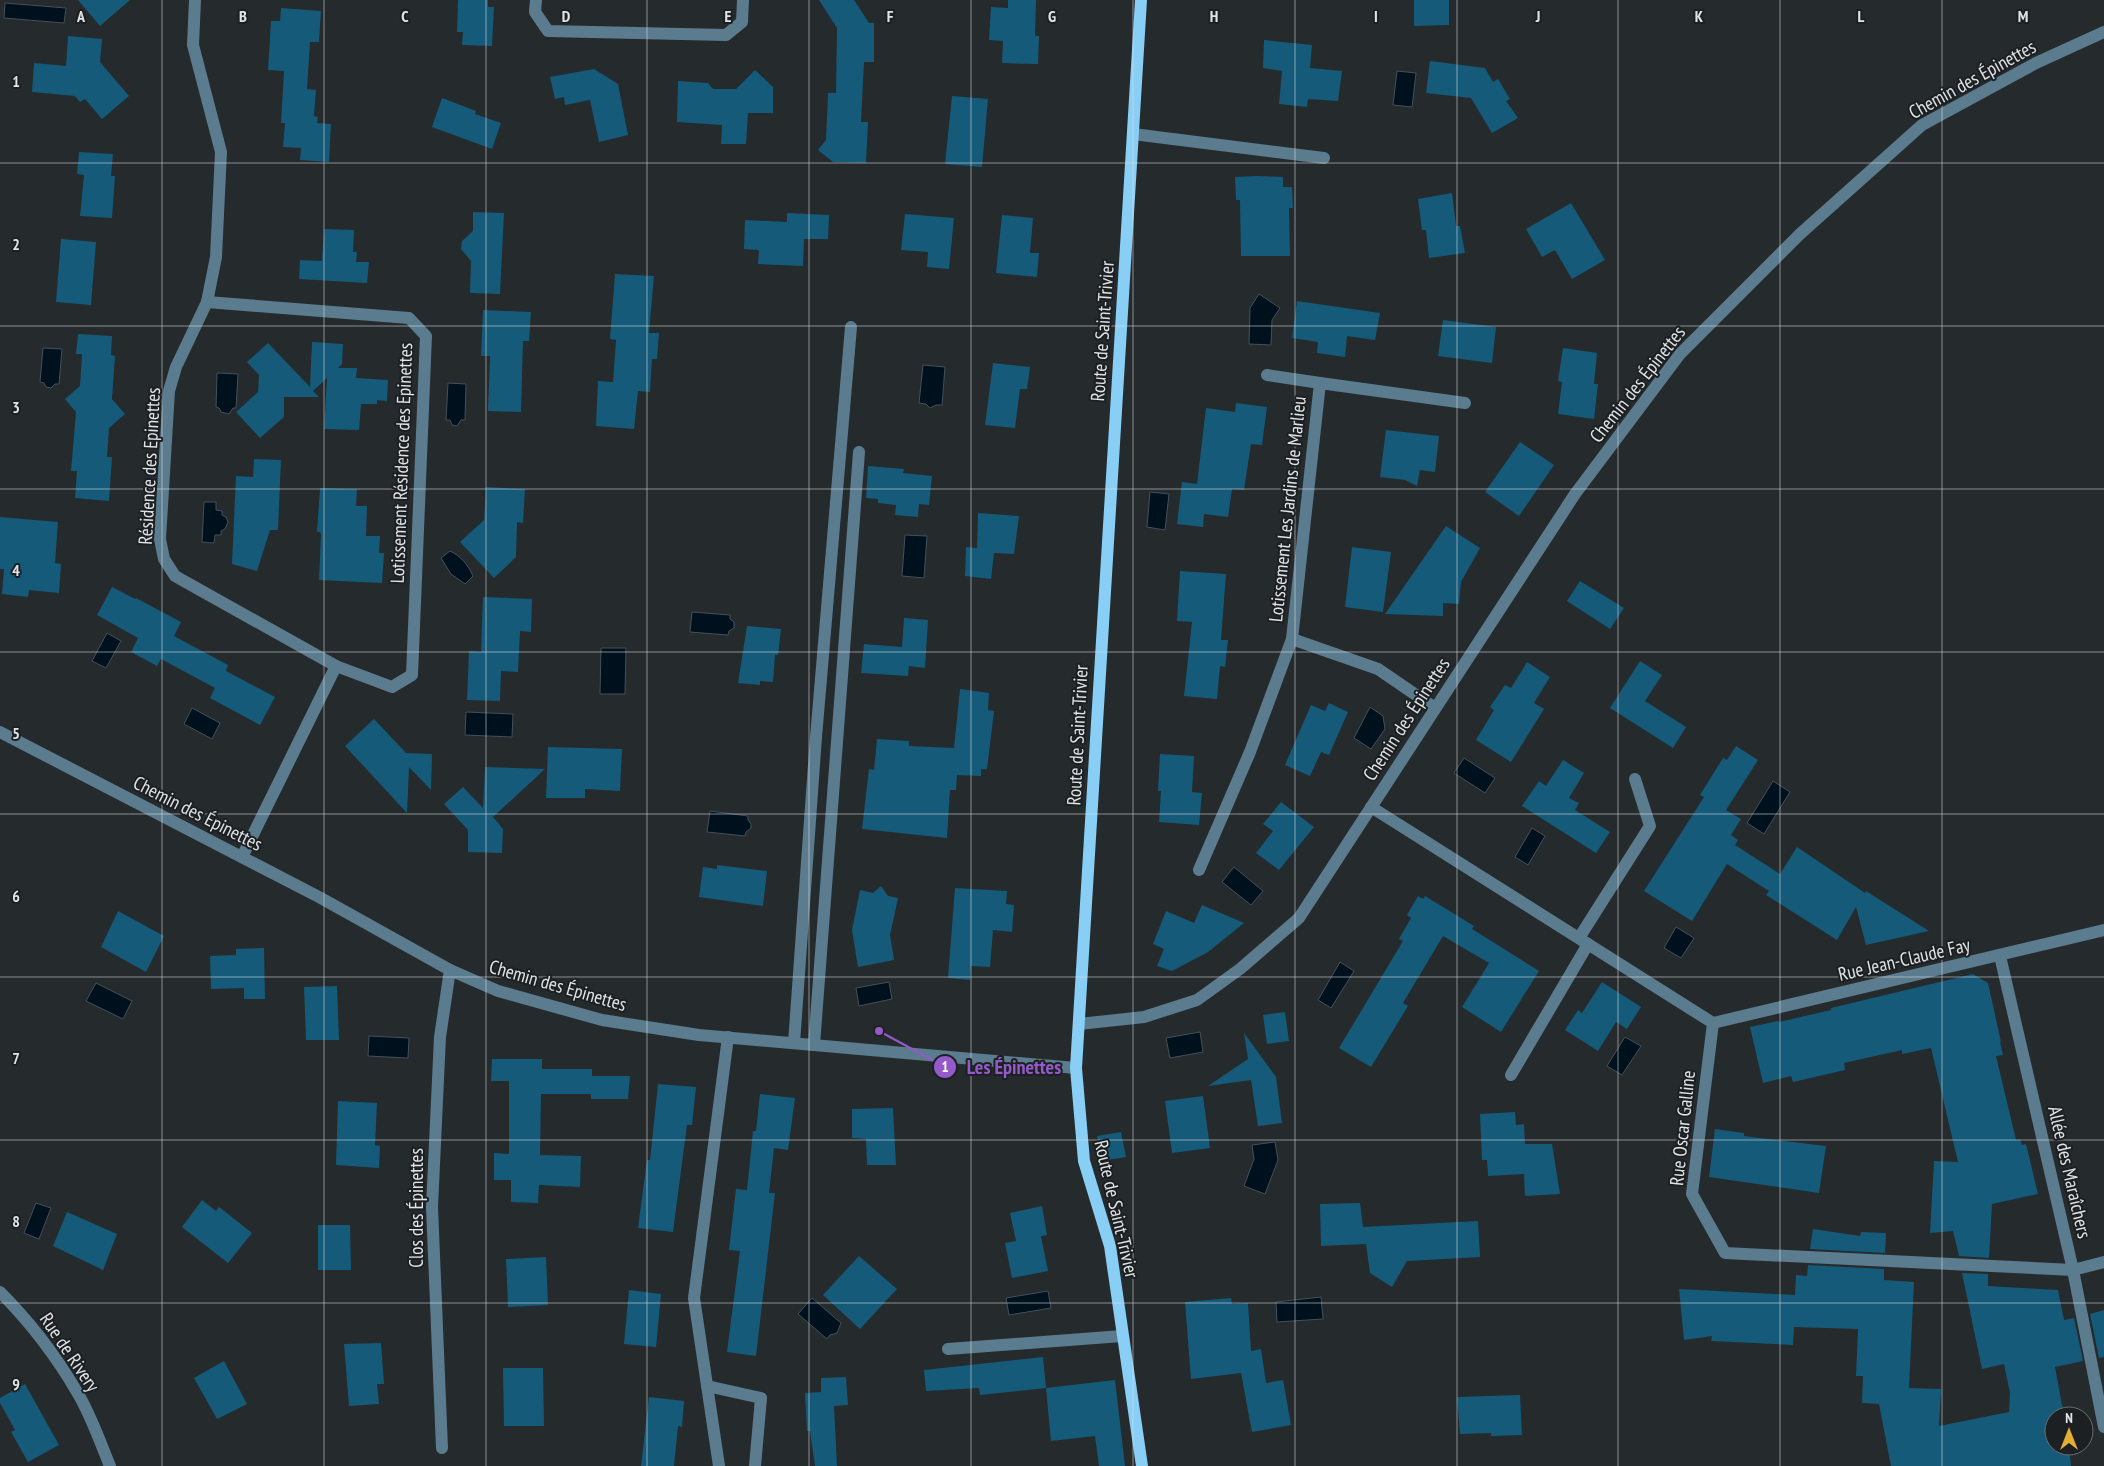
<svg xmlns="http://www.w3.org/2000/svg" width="2104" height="1466" viewBox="0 0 2104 1466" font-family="'PT Sans Narrow',sans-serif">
  <rect width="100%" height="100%" fill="#252a2d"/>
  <!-- water -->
  <g fill="#00111e" stroke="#44505a">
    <path d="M5 3 66 8 64 23 4 18Z"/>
    <path d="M1397 71 1416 73 1412 107 1393 105Z"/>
    <path d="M1259 294 1280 308 1272 320 1271 345 1249 344 1250 308Z"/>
    <path d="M43 348 62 349 59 384H55L51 388 46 387 44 383 40 382Z"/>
    <path d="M923 365 945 367 942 405H936L930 408 926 404 919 403Z"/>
    <path d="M217 373 238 374 236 408H233L229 414 221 412 219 408 216 407Z"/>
    <path d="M448 383 466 384 465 420H461L457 426 452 425 450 420H446Z"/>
    <path d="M1150 492 1169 494 1165 530 1147 527Z"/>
    <path d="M204 502H216V510L222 511V515L226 517 228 522 225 529 221 531V535H215L214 543 202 542Z"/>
    <path d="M905 535 927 536 924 578 902 576Z"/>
    <path d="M450 551C461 556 468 565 473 576L465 584 451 574 441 558Z"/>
    <path d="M692 612 730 615V619L734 622V628L729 631 728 635 690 632Z"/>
    <path d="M107 633 121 641 106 668 92 661Z"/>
    <path d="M601 648H626L625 694H600Z"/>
    <path d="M1370 707 1383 716 1385 729 1371 749 1354 738Z"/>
    <path d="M192 708 220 723 212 739 184 724Z"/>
    <path d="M466 712 513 714 512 737 465 735Z"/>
    <path d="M1464 758 1495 778 1485 793 1454 773Z"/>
    <path d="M1773 781 1790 792 1764 834 1747 823Z"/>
    <path d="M710 811 748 816V820L751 824V828L746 832 745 836 707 832Z"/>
    <path d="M1532 828 1545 836 1528 865 1515 857Z"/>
    <path d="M1234 867 1263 891 1251 905 1222 882Z"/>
    <path d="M1676 927 1694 938 1681 958 1664 948Z"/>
    <path d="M1340 962 1354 971 1331 1008 1318 1000Z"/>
    <path d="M889 982 892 999 859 1006 856 988Z"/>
    <path d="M96 983 132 1001 123 1019 86 1001Z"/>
    <path d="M1200 1032 1203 1052 1170 1058 1166 1038Z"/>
    <path d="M369 1036 409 1038 408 1058 368 1056Z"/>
    <path d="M1625 1037 1641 1046 1622 1075 1607 1066Z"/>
    <path d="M1275 1142 1278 1160 1265 1194 1244 1186 1254 1159 1252 1145Z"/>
    <path d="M36 1203 51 1208 39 1239 24 1233Z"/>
    <path d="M1048 1291 1051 1308 1009 1315 1006 1298Z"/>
    <path d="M1321 1297 1323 1319 1277 1322 1276 1302Z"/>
    <path d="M812 1298 841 1323 837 1333 830 1335 827 1339 798 1314Z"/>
  </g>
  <!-- building -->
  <g fill="#155a79">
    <path d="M78 0H130L100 26Z"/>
    <path d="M458 0H488V7H494L492 46 462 45 463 32H457Z"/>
    <path d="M819 0H854L869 23H874V62H864L861 122H868L866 163 833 162 818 150 826 140 828 93H836L837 28Z"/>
    <path d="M1008 0H1036L1035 36H1039L1038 64 1002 63 1003 41 989 40 991 7 1008 8Z"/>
    <path d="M1414 0H1449V25L1414 26Z"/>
    <path d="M281 8 321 11 319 42H310L307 89 316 90 314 116 318 117 317 123 331 124 329 162 300 160 301 148 283 147 285 123H281L284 71 268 70 271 21H280Z"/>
    <path d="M68 36 102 39 100 62 129 96 102 119 85 99 80 102 75 96 32 92 34 63 66 66Z"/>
    <path d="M1264 40 1312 45 1310 68 1342 71 1338 101 1308 99 1307 107 1279 104 1282 71 1263 68Z"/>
    <path d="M1430 61 1485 68 1493 82 1498 79 1510 99 1506 101 1518 118 1492 133 1471 98 1426 93Z"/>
    <path d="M594 69 618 84 628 135 599 142 590 100 565 105 564 97 555 99 550 77Z"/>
    <path d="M755 70 773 87V113H748L746 144H721L722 125 677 122 678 81 708 83 713 89H736Z"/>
    <path d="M952 96 988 99 982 167 945 164Z"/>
    <path d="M442 98 476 111 475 114 501 123 492 149 432 127Z"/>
    <path d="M79 152 113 154 111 176H115L112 218 80 216 84 175 77 174Z"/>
    <path d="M1257 176 1283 177V187H1292L1293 208H1289L1290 256H1241L1240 200H1236L1235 177Z"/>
    <path d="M1452 193 1456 226H1460L1465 253 1429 258 1426 230H1422L1418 199Z"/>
    <path d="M1571 203 1605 260 1572 279 1555 250 1542 257 1526 229Z"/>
    <path d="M473 212 504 213 500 294 470 293 471 261 461 249 462 241 473 231Z"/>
    <path d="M787 213 829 215 828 239H804L803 266 758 264 759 250 744 249 745 220 787 222Z"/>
    <path d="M905 214 954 218 949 269 927 267 928 252 901 250Z"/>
    <path d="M1002 215 1033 218 1030 253H1039L1037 277 996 273Z"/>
    <path d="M324 229 354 230 353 252H357L356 262H369L367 283 299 279 300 260 322 261Z"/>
    <path d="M61 239 96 242 91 305 56 302Z"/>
    <path d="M615 274 654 276 649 333H659L657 359H652L650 392 638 391 634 429 596 426 598 381 613 382 616 340 610 339Z"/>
    <path d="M1297 301 1380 313 1375 340 1347 336 1345 357 1317 353 1318 342 1292 338Z"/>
    <path d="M483 310 531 312 529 341H523L521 412 488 411 490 356H481Z"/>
    <path d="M1443 320 1496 327 1492 363 1438 356Z"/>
    <path d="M78 334 112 336 111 355 115 356 112 399 125 414 109 428 107 457H112L109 501 75 498 77 471H71L76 412 65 399 80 386 82 354H76Z"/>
    <path d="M312 342 343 344 342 364 338 368H357L356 378 388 380 387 401 377 400V404H361L359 430 324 429 327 378 313 391 319 397H284V417L260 438 236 412 258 392 259 375 247 362 268 343 310 387Z"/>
    <path d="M1563 348 1597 353 1594 384H1598L1594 419 1558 414 1562 382 1558 381Z"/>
    <path d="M993 363 1030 367 1027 389H1020L1015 428 985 425Z"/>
    <path d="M1236 403 1267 407 1262 445 1251 444 1244 490 1232 489 1228 517 1204 514 1203 527 1177 524 1182 482 1197 484 1206 408 1235 412Z"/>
    <path d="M1386 430 1439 436 1435 472 1420 470 1417 486 1405 480 1380 477Z"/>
    <path d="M1520 442 1554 465 1519 516 1485 492Z"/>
    <path d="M254 459 281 460 278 530H270L257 571 232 564 236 476 253 477Z"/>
    <path d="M868 466 904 469 903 473 932 476 929 505 919 504 918 517 895 515 896 505 878 503V499L866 498Z"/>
    <path d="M486 487 525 489 523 523 517 522 516 557 494 578 460 542 484 520Z"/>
    <path d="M320 488 357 489 356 506H367L366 536H380L379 553H384L382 583 319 580 321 534 320 532H317Z"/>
    <path d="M978 513 1019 516 1014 554 994 553 991 579 965 576 966 547 977 548Z"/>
    <path d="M0 517 58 522 55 563 61 564 59 593 29 590 28 597 2 594 4 569H0Z"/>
    <path d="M1446 526 1480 548 1461 582 1459 604 1443 603V616L1385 614Z"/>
    <path d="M1352 547 1391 552 1383 612 1345 607Z"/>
    <path d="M1180 571 1226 574 1221 640H1228L1225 667 1220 666 1217 699 1184 696 1192 622 1177 621Z"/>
    <path d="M1580 581 1624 608 1610 629 1567 601Z"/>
    <path d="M112 587 135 599 136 598 181 622 174 636 228 665 226 671 275 697 260 725 210 698 215 688 161 659 157 666 131 652 138 638 97 615Z"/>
    <path d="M483 597 532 599 531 632 520 631 518 672 501 671 500 701 467 700 469 651 481 652Z"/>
    <path d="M904 618 928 620 925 668 909 666 908 676 861 673 864 644 902 647Z"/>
    <path d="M747 626 781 629 778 655H775L773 682 760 681V685L738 683Z"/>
    <path d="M1640 661 1662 675 1645 701 1686 727 1673 748 1610 708Z"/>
    <path d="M1527 662 1550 677 1534 703 1544 709 1511 762 1476 740 1494 710 1490 707 1505 685 1511 688Z"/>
    <path d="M960 689 989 693 988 710 994 711 987 769H981V776L957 775 956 790H950L947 838 862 829 869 769 874 770 877 739 909 741V746L954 748Z"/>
    <path d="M1329 703 1348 712 1329 755 1321 752 1310 776 1285 765 1311 705 1325 711Z"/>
    <path d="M374 719 406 753 432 754 431 790 409 767 407 813 345 746Z"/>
    <path d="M1736 746 1758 760 1726 810 1741 819 1731 835 1738 840 1735 845 1780 874 1797 847 1865 893 1866 891 1929 931 1866 945 1856 907 1837 940 1766 895 1769 891 1727 864 1692 921 1644 891 1704 797 1700 795 1723 758 1727 760Z"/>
    <path d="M548 747 622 749 620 791 585 789V798H546Z"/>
    <path d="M1160 754 1194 756 1192 792 1202 793 1199 825 1159 822 1161 791H1158Z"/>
    <path d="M1563 760 1584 773 1569 798 1579 803 1575 810 1610 832 1596 853 1522 806 1539 781 1546 786Z"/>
    <path d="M485 767 545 769 493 817 503 829 502 853 468 852V830L444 804 463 787 483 808Z"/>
    <path d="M1281 802 1314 827 1279 870 1256 853 1273 831 1263 824Z"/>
    <path d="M717 865 767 871 763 906 699 897 703 867 717 869Z"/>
    <path d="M881 886 888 896 898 898 890 935 894 960 858 967 852 930 860 890 873 893Z"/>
    <path d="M955 888 1007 891 1006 904 1014 905 1012 932 993 930 990 967 971 966 970 980 948 978Z"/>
    <path d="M1418 896 1423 899 1425 896 1474 926 1472 929 1539 971 1501 1032 1462 1007 1489 963 1443 936 1403 1003 1408 1006 1371 1067 1339 1048 1403 941 1399 939 1411 918 1407 915Z"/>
    <path d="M1202 905 1244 923 1208 952 1172 971 1157 966 1164 949 1153 944 1166 911 1194 923Z"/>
    <path d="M118 911 164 936 146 972 101 947Z"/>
    <path d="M264 948 265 999H244V988L211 989 210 956 236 955V949Z"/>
    <path d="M1973 974 1988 983 2001 1042H2000L2003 1055 1996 1056 2016 1140 2020 1139 2022 1145 2026 1144 2038 1194 1992 1204 1989 1258 1959 1256 1953 1231 1930 1233 1934 1161 1958 1162 1931 1048 1902 1054V1050L1844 1063 1845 1070 1793 1082 1791 1076 1763 1083 1750 1027 1778 1021 1779 1022 1831 1010V1008Z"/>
    <path d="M1602 982 1641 1007 1627 1029 1616 1022 1598 1051 1565 1030 1578 1010 1582 1013Z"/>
    <path d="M337 986 339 1040H306L304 987Z"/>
    <path d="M1285 1012 1289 1041 1267 1044 1263 1015Z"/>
    <path d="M1244 1033 1276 1077 1282 1123 1258 1126 1251 1080 1208 1086 1248 1059Z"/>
    <path d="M492 1059H542V1069H592V1076H630L628 1099H591V1094H541L540 1155 581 1156 580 1187 539 1185 538 1203 511 1202V1180H494V1153L509 1154V1081H491Z"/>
    <path d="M658 1084 696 1087 692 1125H687L673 1232 638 1228 647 1160H650Z"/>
    <path d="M760 1094 795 1098 788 1150 774 1148 769 1193H775L756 1356 727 1352 740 1251 729 1250 736 1189 747 1190 753 1131H756Z"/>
    <path d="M1203 1096 1210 1148 1172 1153 1165 1101Z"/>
    <path d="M338 1101 377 1103 375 1145 380 1146 379 1168 336 1165Z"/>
    <path d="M893 1108 896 1165H867L866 1139 852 1138V1109Z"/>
    <path d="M1515 1112 1516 1125 1524 1124 1525 1144H1552L1560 1194 1525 1196 1524 1174 1488 1176 1487 1160H1482L1480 1114Z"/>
    <path d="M1715 1129 1744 1133V1136L1826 1146 1819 1193 1709 1177Z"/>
    <path d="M1121 1132 1126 1157 1101 1161 1097 1136Z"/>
    <path d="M202 1200 216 1211 219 1207 252 1233 228 1263 182 1227Z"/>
    <path d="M1360 1203 1363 1227 1478 1221 1480 1257 1407 1261 1392 1287 1370 1273 1366 1244 1321 1246 1320 1204Z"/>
    <path d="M1042 1206 1047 1235 1041 1236 1048 1271 1012 1278 1005 1243 1016 1241 1010 1213Z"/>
    <path d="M67 1212 117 1234 103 1270 53 1246Z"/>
    <path d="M318 1225H350L351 1270H318Z"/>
    <path d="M1813 1229 1860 1236 1861 1232 1886 1233 1885 1253 1810 1249Z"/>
    <path d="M859 1256 897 1289 860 1329 823 1295Z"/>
    <path d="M546 1257 548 1305 508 1307 506 1259Z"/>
    <path d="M1808 1265 1884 1269V1280L1914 1282 1909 1388 1941 1389 1939 1426 2009 1412 2010 1393 2004 1364 1982 1369 1962 1273 1988 1274V1286L2058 1290 2064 1320 2074 1318 2083 1361 2055 1367 2064 1416H2054V1446H2069L2071 1466H1891L1879 1404 1862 1403 1863 1376H1856L1858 1329 1794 1327 1793 1345 1711 1341 1712 1336 1684 1340 1679 1289 1795 1295 1796 1275 1807 1276Z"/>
    <path d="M629 1290 661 1294 656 1347 624 1344Z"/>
    <path d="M1231 1298 1232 1304 1248 1303 1251 1351 1261 1349 1266 1383 1283 1380 1291 1425 1252 1432 1241 1373 1191 1379 1185 1302Z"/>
    <path d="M2104 1310V1357L2099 1358 2090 1314Z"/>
    <path d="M381 1343 384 1384H377L379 1404 349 1406 344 1344Z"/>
    <path d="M1043 1357 1046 1388 980 1395 979 1388 926 1391 924 1370Z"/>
    <path d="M224 1361 247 1404 217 1419 194 1378Z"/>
    <path d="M503 1368H543L544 1426H504Z"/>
    <path d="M846 1377 848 1405 834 1406 837 1466H815L810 1431H807L805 1393 821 1392V1378Z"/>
    <path d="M1115 1380 1125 1466H1099L1095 1436 1051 1441 1046 1388Z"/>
    <path d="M25 1384 59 1445 28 1462 11 1432 15 1430 0 1403V1398Z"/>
    <path d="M1520 1395 1522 1435 1491 1436V1433L1460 1434 1457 1397Z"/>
    <path d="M649 1397 684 1401 682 1427 678 1426 674 1466H641Z"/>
  </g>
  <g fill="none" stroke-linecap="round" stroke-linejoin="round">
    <!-- minor -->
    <g stroke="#5b7b8e" stroke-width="12">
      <path d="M195 0 193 45 221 152 216 257 207 302 176 367 169 391 160 539 164 559 175 576 336 666 242 857"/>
      <path d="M536 0 535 12 548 31 726 35 742 22 743 0"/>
      <path d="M1133 134 1324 158"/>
      <path d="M207 302 409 318 426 336 412 675 392 687 336 666"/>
      <path d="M1267 375 1320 383"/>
      <path d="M1435 708 1378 669 1292 639 1320 383 1465 403"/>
      <path d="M0 732 319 897 450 970 498 991 602 1020 699 1035 1076 1068"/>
      <path d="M1371 807 1713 1023 1692 1194 1725 1253 2073 1270 2104 1262"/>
      <path d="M1199 870 1250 752 1292 639"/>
      <path d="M1579 938 1650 826 1635 779"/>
      <path d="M2000 956 2073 1270 2104 1427"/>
      <path d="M1713 1023 2104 930"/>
      <path d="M1079 1024 1144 1017 1197 1000 1240 969 1299 918 1575 494 1680 354 1800 234 1922 125 2036 63 2104 32"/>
      <path d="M794 1043 816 737 851 327"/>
      <path d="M814 1045 859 452"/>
      <path d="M1511 1075 1588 944"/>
      <path d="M0 1292C30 1322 56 1356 77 1392 91 1415 100 1442 110 1466"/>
      <path d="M948 1349 1122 1336"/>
      <path d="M707 1386 761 1398 755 1466"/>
      <path d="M442 1448 432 1207 440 1037 450 970"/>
      <path d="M719 1466 694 1298 728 1037"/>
    </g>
    <!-- major -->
    <path stroke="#89cef4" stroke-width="12" d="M1141 0 1076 1068 1084 1161 1110 1246 1142 1466"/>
  </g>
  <!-- grid -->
  <path fill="none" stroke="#e1e4e6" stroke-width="1" stroke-opacity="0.55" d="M162 0V1466M324 0V1466M486 0V1466M647 0V1466M809 0V1466M971 0V1466M1133 0V1466M1295 0V1466M1457 0V1466M1618 0V1466M1780 0V1466M1942 0V1466M0 163H2104M0 326H2104M0 489H2104M0 652H2104M0 814H2104M0 977H2104M0 1140H2104M0 1303H2104"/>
  <g text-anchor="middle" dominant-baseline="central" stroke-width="4" stroke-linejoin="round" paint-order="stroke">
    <!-- street labels -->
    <g font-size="19" fill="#e1e4e6" stroke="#1c2023">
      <text transform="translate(1972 79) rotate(-29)">Chemin des Épinettes</text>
      <text transform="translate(1102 331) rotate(-86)">Route de Saint-Trivier</text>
      <text transform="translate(1637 384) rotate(-52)">Chemin des Épinettes</text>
      <text transform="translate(401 463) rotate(-88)">Lotissement Résidence des Epinettes</text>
      <text transform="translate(149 466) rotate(-87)">Résidence des Epinettes</text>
      <text transform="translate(1287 509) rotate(-84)">Lotissement Les Jardins de Marlieu</text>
      <text transform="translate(1406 719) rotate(-57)">Chemin des Épinettes</text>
      <text transform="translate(1077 735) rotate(-87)">Route de Saint-Trivier</text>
      <text transform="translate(198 813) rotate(27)">Chemin des Épinettes</text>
      <text transform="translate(1904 959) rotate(-13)">Rue Jean-Claude Fay</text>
      <text transform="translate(558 985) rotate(16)">Chemin des Épinettes</text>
      <text transform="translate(1682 1128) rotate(-84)">Rue Oscar Galline</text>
      <text transform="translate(2070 1172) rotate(77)">Allée des Maraîchers</text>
      <text transform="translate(416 1208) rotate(-90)">Clos des Épinettes</text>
      <text transform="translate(1117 1209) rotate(77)">Route de Saint-Trivier</text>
      <text transform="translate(70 1352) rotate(56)">Rue de Rivery</text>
    </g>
  </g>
  <g font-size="16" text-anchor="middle" font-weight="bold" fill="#e1e4e6" stroke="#1c2023" stroke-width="4" stroke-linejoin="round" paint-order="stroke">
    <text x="81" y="22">A</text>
    <text x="243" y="22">B</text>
    <text x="405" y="22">C</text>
    <text x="566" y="22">D</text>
    <text x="728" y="22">E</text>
    <text x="890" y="22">F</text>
    <text x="1052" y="22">G</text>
    <text x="1214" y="22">H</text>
    <text x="1376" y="22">I</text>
    <text x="1538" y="22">J</text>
    <text x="1699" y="22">K</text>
    <text x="1861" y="22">L</text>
    <text x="2023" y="22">M</text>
    <text x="16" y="87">1</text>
    <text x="16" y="250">2</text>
    <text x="16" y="413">3</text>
    <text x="16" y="576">4</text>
    <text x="16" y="739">5</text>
    <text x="16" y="902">6</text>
    <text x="16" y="1064">7</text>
    <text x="16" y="1227">8</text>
    <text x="16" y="1390">9</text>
  </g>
  <!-- callouts -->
  <path fill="none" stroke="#945ac9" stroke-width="2" d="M879 1031L945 1067"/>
  <g fill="#945ac9" stroke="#1c2023" stroke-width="2">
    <circle cx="879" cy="1031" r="5"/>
    <circle cx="945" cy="1067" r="12"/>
  </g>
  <g font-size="15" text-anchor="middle" font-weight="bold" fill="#fff">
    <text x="945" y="1072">1</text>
  </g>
  <g font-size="20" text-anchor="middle" font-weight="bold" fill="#945ac9" stroke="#1c2023" stroke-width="4" stroke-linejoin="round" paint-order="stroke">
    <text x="1014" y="1074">Les Épinettes</text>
  </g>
  <!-- north arrow -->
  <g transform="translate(2069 1431)"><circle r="24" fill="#1c2023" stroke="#6b6e71"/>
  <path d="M0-4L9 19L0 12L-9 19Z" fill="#e3ae35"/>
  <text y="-8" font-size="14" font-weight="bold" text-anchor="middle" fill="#e1e4e6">N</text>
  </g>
</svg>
